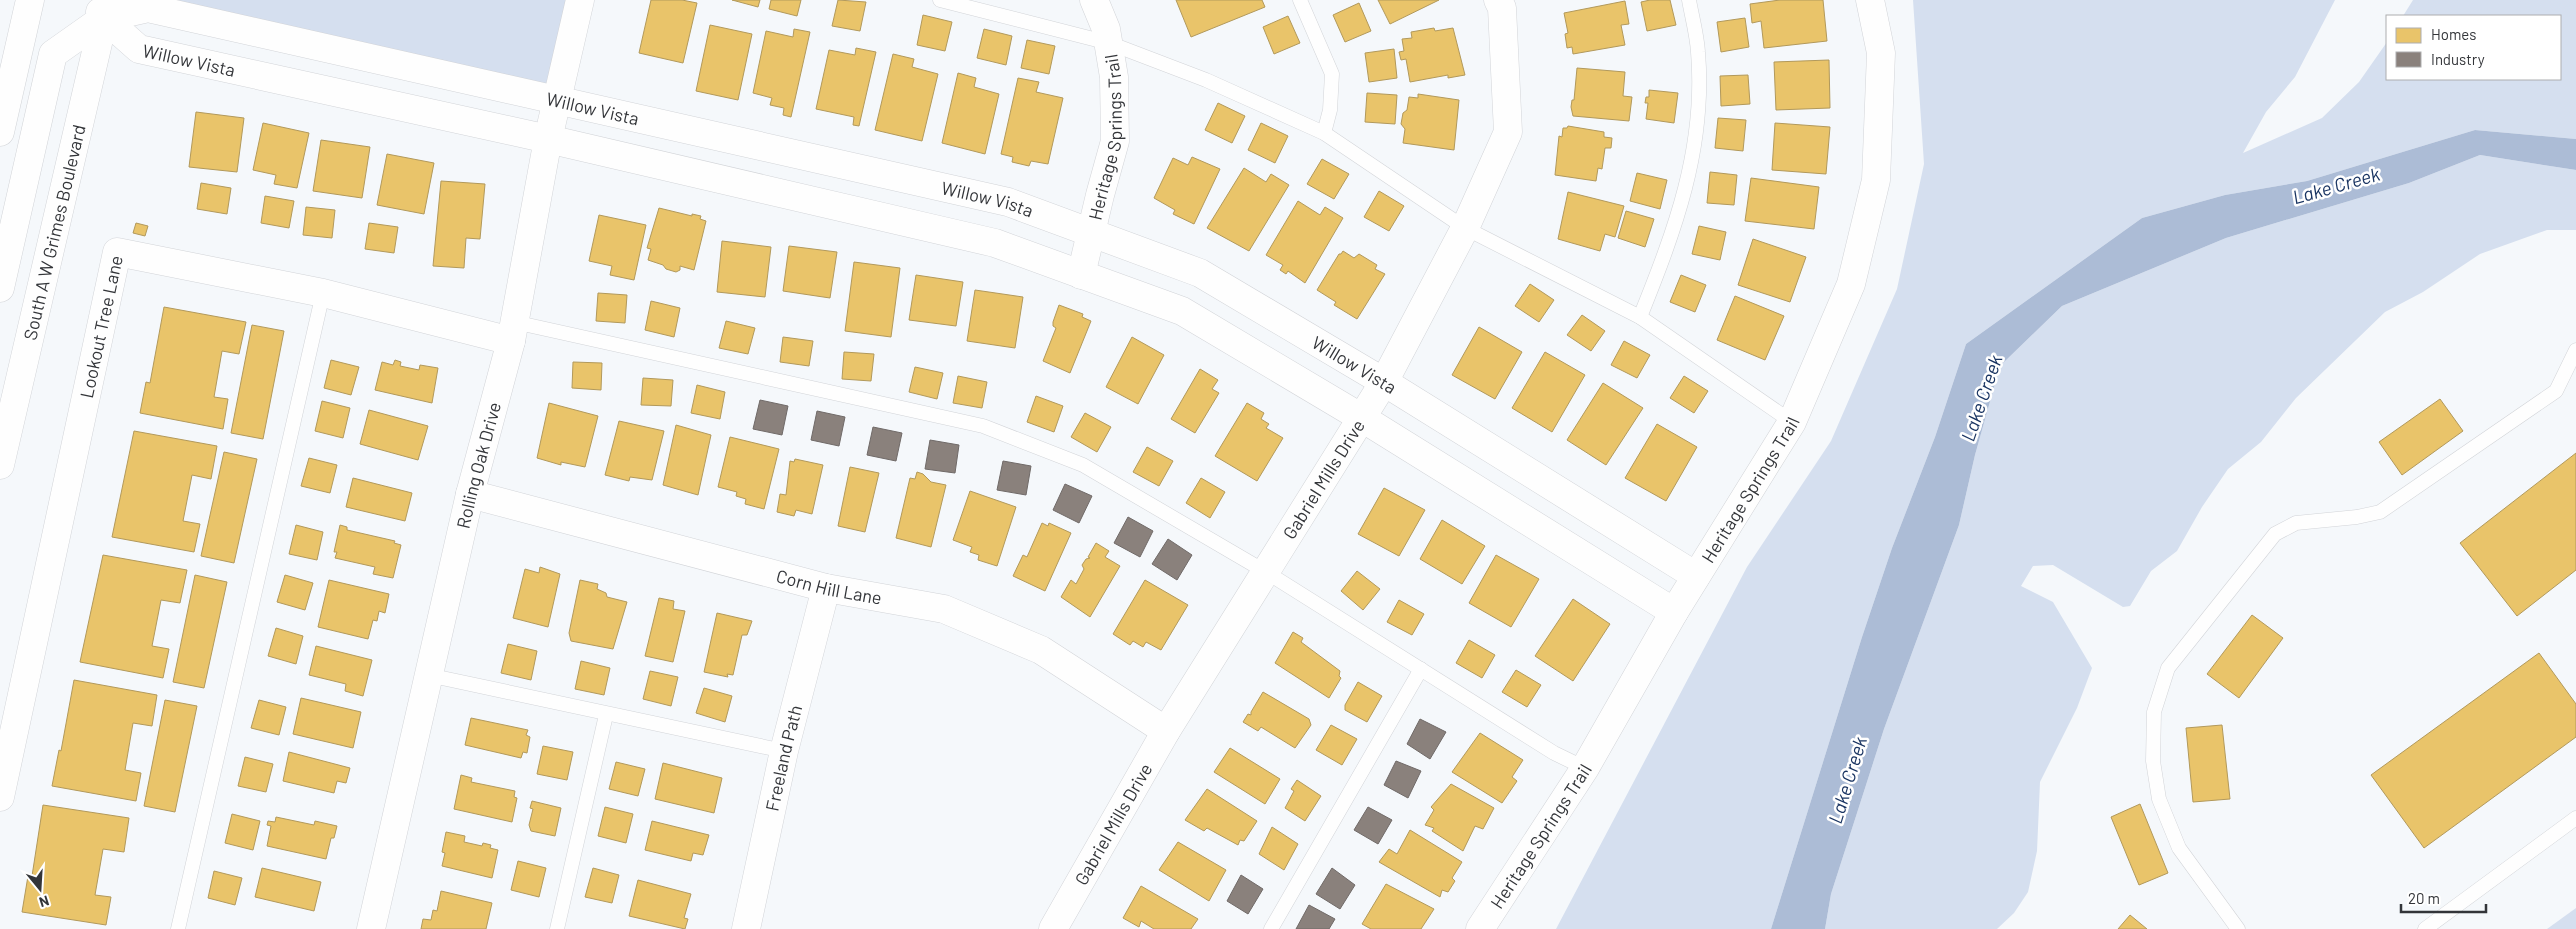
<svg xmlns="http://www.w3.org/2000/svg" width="2576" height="929" viewBox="0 0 2576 929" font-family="Barlow,sans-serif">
  <rect width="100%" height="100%" fill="#f5f8fb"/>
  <!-- green -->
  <g fill="#d5dfef">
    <path d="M174 0H566L553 76 544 86Z"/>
    <path d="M1913 0H2335L2295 77 2266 112 2243 153 2322 118 2359 82 2387 42V79H2560V16H2403L2413 0H2576V139L2475 130 2307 181 2225 195 2142 218 1966 344 1935 437 1892 548 1862 637 1771 929H1556L1747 567 1831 441 1897 289 1924 164Z"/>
    <path d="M2480 155 2576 170V230H2547L2480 254 2423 292 2385 312 2296 398 2261 442 2228 469 2202 507 2177 551 2151 571 2130 606 2123 607 2053 565 2033 566 2021 586 2053 602 2092 668 2077 708 2040 782 2037 851 2028 892 2014 913 1997 929H1825L1831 894 1884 729 1959 525 1975 455 2000 366 2062 306 2226 238 2409 183Z"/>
    <path d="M2576 908V929H2547Z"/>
  </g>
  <!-- water -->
  <path fill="#acbcd6" d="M2475 130 2576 139V170L2480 155 2409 183 2226 238 2062 306 2000 366 1975 455 1959 525 1884 729 1831 894 1825 929H1771L1862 637 1892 548 1935 437 1966 344 2142 218 2225 195 2307 181Z"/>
  <!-- homes -->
  <g fill="#e9c46a" stroke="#b2995b">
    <path d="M651 0H682L697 3 683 63 639 53Z"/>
    <path d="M732 0H760L758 7Z"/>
    <path d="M771 0H801L797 16 769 9Z"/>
    <path d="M838 0 866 2 860 31 832 26Z"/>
    <path d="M1176 0H1262L1265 7 1191 37Z"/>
    <path d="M1378 0H1439L1390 24Z"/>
    <path d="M1650 0H1670L1676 25 1647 31 1641 2Z"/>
    <path d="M1780 0H1823L1827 41 1764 48 1761 21 1752 23 1750 4Z"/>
    <path d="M1625 1 1629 24 1621 25 1625 45 1573 54 1572 47 1567 48 1565 34 1568 33 1564 13Z"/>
    <path d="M1359 3 1371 31 1345 42 1333 15Z"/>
    <path d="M923 15 952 22 945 51 917 45Z"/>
    <path d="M1288 16 1300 43 1274 54 1263 27Z"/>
    <path d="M1745 18 1749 47 1721 52 1717 22Z"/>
    <path d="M710 25 752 34 738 100 696 91Z"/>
    <path d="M1434 28 1435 31 1453 28 1465 75 1448 78V75L1410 82 1406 59 1401 60 1399 52 1404 51 1402 39 1412 38 1411 32Z"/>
    <path d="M794 29 810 32 791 117 783 115 784 108 770 105 772 98 753 93 766 31 793 37Z"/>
    <path d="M984 29 1012 36 1006 65 977 58Z"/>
    <path d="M1027 40 1055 46 1049 74 1021 68Z"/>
    <path d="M856 48 876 52 859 126 853 125 854 117 816 109 829 50 855 55Z"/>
    <path d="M1394 49 1397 78 1369 82 1365 53Z"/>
    <path d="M893 54 914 59 912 67 938 74 922 141 875 130Z"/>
    <path d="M1829 60 1830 108 1776 110 1774 62Z"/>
    <path d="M1577 68 1625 72 1623 96 1632 97 1629 121 1573 116 1571 107 1572 100H1574Z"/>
    <path d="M958 73 976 78 974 87 999 94 985 154 942 143Z"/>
    <path d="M1748 75 1750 104 1721 106 1720 76Z"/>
    <path d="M1018 78 1039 82 1036 92 1063 98 1048 164 1031 161 1029 166 1012 162 1013 157 1001 154Z"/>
    <path d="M1649 90 1678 93 1674 123 1646 119 1648 103H1645L1646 97H1649Z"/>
    <path d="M1367 93 1397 95 1395 124 1365 122Z"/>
    <path d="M1418 94 1459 100 1454 150 1403 143 1405 129 1401 124 1403 113 1407 110 1409 97 1418 98Z"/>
    <path d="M1218 103 1245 116 1232 143 1205 130Z"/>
    <path d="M196 112 244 118 237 172 189 167Z"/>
    <path d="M1718 118 1746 120 1743 151 1715 148Z"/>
    <path d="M263 123 309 133 297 188 274 184 276 175 253 170Z"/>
    <path d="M1261 123 1288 136 1275 163 1248 150Z"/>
    <path d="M1775 123 1830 127 1826 174 1772 170Z"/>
    <path d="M1568 126 1604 132V137L1612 138 1611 148H1605L1602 169 1598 168 1596 181 1555 175 1559 136 1562 137 1563 128H1567Z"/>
    <path d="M321 140 370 147 362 198 313 191Z"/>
    <path d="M387 154 434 163 424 214 377 205Z"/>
    <path d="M1192 157 1220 169 1194 224 1173 214 1175 210 1154 198 1173 158 1188 165Z"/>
    <path d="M1322 159 1349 174 1334 199 1307 184Z"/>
    <path d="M1244 168 1266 182 1271 174 1289 185 1249 251 1207 228Z"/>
    <path d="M1710 172 1737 175 1734 205 1707 203Z"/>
    <path d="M1637 173 1667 180 1660 209 1630 201Z"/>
    <path d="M1751 178 1819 187 1814 229 1745 221Z"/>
    <path d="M441 181 485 184 480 239 466 238 464 268 433 266Z"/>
    <path d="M201 183 231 188 227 214 197 209Z"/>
    <path d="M1379 191 1404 206 1389 231 1364 217Z"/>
    <path d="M1568 192 1624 206 1615 237 1605 234 1600 251 1558 239Z"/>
    <path d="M265 196 294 201 289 228 261 223Z"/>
    <path d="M1298 201 1320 215 1325 207 1343 218 1305 283 1288 271 1286 274 1280 270 1283 265 1266 255Z"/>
    <path d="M306 207 335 210 332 238 303 235Z"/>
    <path d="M659 208 692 216V214L701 216 700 219 706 221 694 270 680 266V270L676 272 666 269 663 265 648 260 651 249 647 248Z"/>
    <path d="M1626 211 1654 219 1645 247 1618 238Z"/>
    <path d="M599 215 646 225 634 280 610 275 612 266 589 261Z"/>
    <path d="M136 223 148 226 145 236 133 233Z"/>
    <path d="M369 223 398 227 394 253 365 249Z"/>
    <path d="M1699 226 1726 232 1720 260 1692 254Z"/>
    <path d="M1753 239 1806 257 1790 302 1738 285Z"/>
    <path d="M722 241 771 247 765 297 717 292Z"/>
    <path d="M789 246 837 252 830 298 783 291Z"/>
    <path d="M1343 251 1354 258 1359 254 1377 265 1375 269 1385 274 1357 319 1334 305 1336 302 1317 290 1339 254H1341Z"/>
    <path d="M854 262 900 268 891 337 845 331Z"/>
    <path d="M916 275 963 282 956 326 909 320Z"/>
    <path d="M1681 275 1706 285 1695 312 1670 302Z"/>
    <path d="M1530 284 1554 300 1539 322 1515 306Z"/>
    <path d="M975 290 1023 297 1015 348 967 341Z"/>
    <path d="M598 293 627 295 625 323 596 321Z"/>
    <path d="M1735 296 1784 316 1765 360 1717 340Z"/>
    <path d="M651 301 680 308 674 337 645 330Z"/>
    <path d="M1059 305 1083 314 1082 317 1091 321 1070 373 1043 361 1056 328 1053 326V322Z"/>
    <path d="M164 307 246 322 239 354 222 351 214 397 228 399 223 429 140 413 146 382 150 383Z"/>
    <path d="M1582 315 1605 331 1591 351 1567 335Z"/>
    <path d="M726 321 755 328 748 354 719 348Z"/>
    <path d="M252 325 284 331 263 439 231 433Z"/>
    <path d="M1479 327 1522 352 1495 399 1452 375Z"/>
    <path d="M783 337 813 341 809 366 780 362Z"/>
    <path d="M1132 337 1164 355 1138 404 1106 387Z"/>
    <path d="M1624 341 1650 355 1637 378 1611 365Z"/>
    <path d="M844 352 874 354 871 381 842 379Z"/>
    <path d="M1545 352 1585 375 1552 432 1512 408Z"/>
    <path d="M331 360 359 367 351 395 324 388Z"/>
    <path d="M395 360 401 362 400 366 419 370 420 365 438 368 432 403 375 390 382 362 393 365Z"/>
    <path d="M573 362 602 363 601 390 572 388Z"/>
    <path d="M915 367 943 373 937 399 909 392Z"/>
    <path d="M1200 369 1218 380 1212 389 1219 393 1195 433 1171 419Z"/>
    <path d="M958 376 987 382 982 408 953 403Z"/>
    <path d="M1684 376 1708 391 1694 413 1670 398Z"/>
    <path d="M643 378 673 380 671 406 641 405Z"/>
    <path d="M1603 383 1643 408 1606 465 1567 440Z"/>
    <path d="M697 385 725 392 720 419 691 413Z"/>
    <path d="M1036 396 1063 406 1054 432 1027 422Z"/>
    <path d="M2440 399 2463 431 2402 475 2379 442Z"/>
    <path d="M322 401 350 408 343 438 315 431Z"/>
    <path d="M549 403 598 416 585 467 561 462V465L537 458Z"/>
    <path d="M1247 403 1264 413 1261 419 1269 424 1266 428 1283 438 1257 481 1215 456Z"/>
    <path d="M369 410 428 426 418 460 360 444Z"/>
    <path d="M1085 413 1111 427 1097 452 1071 437Z"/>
    <path d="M619 421 664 431 652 480 630 477 629 481 605 475Z"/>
    <path d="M1657 424 1697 447 1666 501 1625 478Z"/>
    <path d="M676 425 711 435 698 495 663 485Z"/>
    <path d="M134 431 217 446 211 479 192 475 183 521 200 524 194 552 112 537Z"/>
    <path d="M730 437 779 449 764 509 745 504 746 499 736 496 737 492 718 487Z"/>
    <path d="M1147 447 1173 461 1159 486 1133 472Z"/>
    <path d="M224 452 257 459 234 563 201 556Z"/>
    <path d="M2576 453V570L2517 616 2460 543Z"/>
    <path d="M309 458 337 465 330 493 301 486Z"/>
    <path d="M795 459 823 465 812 514 796 510 794 516 777 512 780 494 786 495 790 461 794 462Z"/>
    <path d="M850 467 879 473 865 532 838 526Z"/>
    <path d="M917 472 923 474 931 482 946 485 931 547 896 538 910 478 915 479Z"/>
    <path d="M353 478 412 493 405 521 346 507Z"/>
    <path d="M1201 478 1225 492 1210 518 1186 503Z"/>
    <path d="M1384 488 1425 510 1399 556 1358 534Z"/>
    <path d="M970 491 1016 507 997 566 978 560 979 555 970 552 972 547 953 540Z"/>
    <path d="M1442 520 1485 546 1462 584 1420 559Z"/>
    <path d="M1042 523 1048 526 1049 523 1071 533 1045 591 1013 576 1023 555 1027 557Z"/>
    <path d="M296 525 323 532 317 560 289 554Z"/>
    <path d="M340 525 347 527V530L395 541 394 543 401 545 393 578 373 574 375 567 335 558 337 552H334Z"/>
    <path d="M1096 543 1109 551 1105 557 1120 566 1090 617 1061 597 1071 580 1076 584 1084 569 1082 565 1086 559 1090 558 1088 557Z"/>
    <path d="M103 555 187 570 180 603 161 600 152 646 169 649 163 678 80 662Z"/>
    <path d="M1496 555 1539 579 1511 627 1469 603Z"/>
    <path d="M540 567 560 574 548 627 513 618 525 569 539 573Z"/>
    <path d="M1357 571 1380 589 1363 610 1341 591Z"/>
    <path d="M195 575 227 582 204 688 173 682Z"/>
    <path d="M285 575 313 583 305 610 277 602Z"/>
    <path d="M329 580 389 594 385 613 379 611 377 621 373 620 368 639 318 627Z"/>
    <path d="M580 580 598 584 597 589 606 593 607 597 627 602 613 649 571 641 569 633Z"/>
    <path d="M1145 580 1188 605 1161 650 1146 642 1143 647 1133 641 1130 645 1113 634Z"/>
    <path d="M659 598 674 601 673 609 685 611 673 662 645 656Z"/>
    <path d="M1573 599 1610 624 1573 681 1535 656Z"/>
    <path d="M1399 600 1424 614 1412 635 1387 622Z"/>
    <path d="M717 613 752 621 747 635H742L733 675 727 674 728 677 704 672Z"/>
    <path d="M2252 615 2283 638 2239 698 2207 674Z"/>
    <path d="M276 628 303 636 296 664 268 656Z"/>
    <path d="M1293 632 1303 638 1301 642 1340 671 1339 676 1341 678 1329 698 1275 663Z"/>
    <path d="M1469 640 1495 655 1482 678 1456 663Z"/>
    <path d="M508 644 537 651 531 680 501 673Z"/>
    <path d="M316 646 372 660 363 696 345 691 346 684 309 675Z"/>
    <path d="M2539 653 2576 704V737L2424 848 2371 775Z"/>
    <path d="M581 661 610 668 604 695 575 689Z"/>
    <path d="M1516 670 1541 685 1527 707 1502 692Z"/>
    <path d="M650 671 678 677 671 706 643 699Z"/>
    <path d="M74 680 157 695 152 726 133 723 125 770 141 773 136 801 52 786 59 750 61 751Z"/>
    <path d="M1358 682 1382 696 1367 722 1345 710V705Z"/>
    <path d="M704 688 732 696 725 722 696 713Z"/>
    <path d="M1263 692 1309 719 1311 725 1295 748 1261 727 1258 731 1243 722 1248 714 1251 715V712Z"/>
    <path d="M301 698 361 712 353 748 293 734Z"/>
    <path d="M165 700 197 706 175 812 144 806Z"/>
    <path d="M259 700 286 707 279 735 251 728Z"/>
    <path d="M471 718 528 730 526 735 530 737 527 753 523 752 521 758 465 745Z"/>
    <path d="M1331 725 1357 739 1342 765 1316 750Z"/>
    <path d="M2222 725 2230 799 2193 802 2186 728Z"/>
    <path d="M1480 733 1523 760 1512 777 1517 781 1502 803 1452 772Z"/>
    <path d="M543 746 573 752 567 780 537 774Z"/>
    <path d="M1230 748 1280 779 1265 804 1214 772Z"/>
    <path d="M289 752 350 768 346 783 337 781 334 793 283 781Z"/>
    <path d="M245 757 273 764 266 792 238 786Z"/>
    <path d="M616 762 645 769 638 796 609 789Z"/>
    <path d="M663 763 722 778 714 813 655 799Z"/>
    <path d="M461 775 472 778 471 782 515 791 514 797 517 798 512 822 454 809Z"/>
    <path d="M1297 780 1321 796 1305 821 1285 808 1294 791 1291 789Z"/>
    <path d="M1451 784 1494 808 1483 829 1475 826 1463 851 1432 831 1434 828 1425 825 1434 810 1431 807Z"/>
    <path d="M1207 789 1257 821 1244 841 1240 840 1238 845 1207 828 1204 831 1185 820Z"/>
    <path d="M532 801 561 808 555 836 531 831 529 825 533 809 530 808Z"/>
    <path d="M2140 804 2168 873 2139 885 2111 817Z"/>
    <path d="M43 805 129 818 124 852 103 849 95 895 111 897 106 925 22 912 28 876H32Z"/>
    <path d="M605 807 633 814 626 843 598 836Z"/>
    <path d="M232 814 260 821 253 850 225 843Z"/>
    <path d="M276 817 314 825 315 821 337 826 334 838H331L326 859 267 846 271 826 267 825 268 821 275 822Z"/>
    <path d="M652 821 709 835 703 855 693 853 691 861 645 850Z"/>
    <path d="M1272 827 1298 844 1284 870 1259 854Z"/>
    <path d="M1410 830 1462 862 1452 878 1455 881 1448 892 1442 890 1440 897 1379 862 1389 849 1397 854Z"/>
    <path d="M446 832 465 836 464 842 482 846 483 843 491 845 490 848 498 850 492 878 442 866 445 853 442 852Z"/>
    <path d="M1178 842 1226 870 1209 901 1159 870Z"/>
    <path d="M518 861 546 868 539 897 511 890Z"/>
    <path d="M262 868 321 882 314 911 255 897Z"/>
    <path d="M593 868 619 875 612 903 585 897Z"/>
    <path d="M214 871 242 878 235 905 208 898Z"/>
    <path d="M638 880 691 894 684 918 688 919 685 929 629 916Z"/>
    <path d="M1386 884 1434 909 1421 929H1371L1362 924Z"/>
    <path d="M1141 886 1198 919 1191 929H1154L1141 921 1139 927 1123 918Z"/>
    <path d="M441 891 492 903 486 929H421L423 919 431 920 433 910 437 911Z"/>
    <path d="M2130 915 2147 929H2118Z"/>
  </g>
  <!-- industry -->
  <g fill="#8a817c" stroke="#706a68">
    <path d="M760 400 788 406 782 435 753 429Z"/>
    <path d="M817 411 845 417 839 446 811 440Z"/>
    <path d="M873 427 902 433 896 461 867 455Z"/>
    <path d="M930 440 959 445 955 473 925 469Z"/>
    <path d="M1003 461 1031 466 1026 495 997 490Z"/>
    <path d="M1065 484 1092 496 1079 523 1053 510Z"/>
    <path d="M1128 517 1153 531 1140 557 1114 543Z"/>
    <path d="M1168 539 1192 555 1177 580 1152 564Z"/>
    <path d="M1420 719 1446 732 1430 759 1407 744Z"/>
    <path d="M1396 761 1421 771 1408 798 1384 785Z"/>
    <path d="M1368 807 1392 820 1378 844 1354 830Z"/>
    <path d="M1332 868 1355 885 1340 909 1316 894Z"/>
    <path d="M1241 875 1263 889 1248 914 1227 901Z"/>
    <path d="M1309 905 1335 919 1329 929H1296Z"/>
  </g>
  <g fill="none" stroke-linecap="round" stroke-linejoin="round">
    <defs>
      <g id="service">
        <path d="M940 0 1109 43 1206 80 1324 133 1465 228 1640 317 1792 422"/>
        <path d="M1300 0 1332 74 1330 110 1324 133"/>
        <path d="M1640 317C1675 230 1706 148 1698 52 1697 35 1692 17 1689 0"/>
        <path d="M514 322 983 426 1083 465 1266 572 1554 753 1585 768"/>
        <path d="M428 675 784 751"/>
        <path d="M178 929 323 293"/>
        <path d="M557 929 606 715"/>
        <path d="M1271 929 1421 669"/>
        <path d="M2238 929 2179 848 2159 799 2153 761 2154 712 2168 668 2275 534 2296 523 2357 517 2380 512 2556 391 2576 350"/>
        <path d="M2425 929 2576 818"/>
      </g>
      <g id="minor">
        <path id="s1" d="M104 18 148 8 1008 202 1200 273 1384 382 1696 576"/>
        <path id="s2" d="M104 18 139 49 548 139 995 243 1182 311 1362 418 1674 612"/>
        <path id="s3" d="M1081 275 1100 195 1115 141 1114 77 1106 29 1094 0"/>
        <path id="s4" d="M470 494 826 588 944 609 1041 650 1166 731"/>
        <path id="s5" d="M0 797 117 252 323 293 511 341"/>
        <path id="s6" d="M371 929 470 494 511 341 548 139 580 0"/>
        <path id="s7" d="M746 929 784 751 826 588"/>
        <path id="s8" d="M1053 929 1166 731 1384 382 1465 228 1508 132 1502 8 1498 0"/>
        <path id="s9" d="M1480 929 1585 768 1674 612 1792 422 1851 284 1876 180 1881 53 1870 0"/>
      </g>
      <g id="secondary">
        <path d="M0 132 30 0"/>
        <path d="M0 288 53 54 104 18 100 12"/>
        <path id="s10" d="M0 465 108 0"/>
      </g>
    </defs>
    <!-- service casing -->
    <use href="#service" stroke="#d2d4d8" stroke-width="15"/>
    <!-- minor casing -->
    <use href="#minor" stroke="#d2d4d8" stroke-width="29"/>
    <!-- secondary casing -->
    <use href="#secondary" stroke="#d2d4d8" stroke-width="29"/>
    <!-- service -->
    <use href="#service" stroke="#fefefe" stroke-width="14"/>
    <!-- minor -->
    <use href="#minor" stroke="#fefefe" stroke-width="28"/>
    <!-- secondary -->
    <use href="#secondary" stroke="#fefefe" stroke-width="28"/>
  </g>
  <g text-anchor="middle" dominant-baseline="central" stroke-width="5" stroke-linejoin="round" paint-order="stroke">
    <!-- street labels -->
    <g font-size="18" fill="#333539" stroke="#fff">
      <text stroke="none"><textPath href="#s2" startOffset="98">Willow Vista</textPath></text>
      <text stroke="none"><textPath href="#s1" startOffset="501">Willow Vista</textPath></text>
      <text stroke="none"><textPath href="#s3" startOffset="141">Heritage Springs Trail</textPath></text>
      <text stroke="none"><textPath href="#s1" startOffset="906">Willow Vista</textPath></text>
      <text stroke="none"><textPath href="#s10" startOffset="239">South A W Grimes Boulevard</textPath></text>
      <text stroke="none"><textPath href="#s5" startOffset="481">Lookout Tree Lane</textPath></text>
      <text stroke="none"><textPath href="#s1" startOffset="1311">Willow Vista</textPath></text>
      <text stroke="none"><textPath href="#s6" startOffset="476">Rolling Oak Drive</textPath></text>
      <text stroke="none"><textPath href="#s8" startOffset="525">Gabriel Mills Drive</textPath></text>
      <text stroke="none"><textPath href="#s9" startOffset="516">Heritage Springs Trail</textPath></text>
      <text stroke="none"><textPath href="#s4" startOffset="371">Corn Hill Lane</textPath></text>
      <text stroke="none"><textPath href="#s7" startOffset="175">Freeland Path</textPath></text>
      <text stroke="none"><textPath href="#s8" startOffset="121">Gabriel Mills Drive</textPath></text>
      <text stroke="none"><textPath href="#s9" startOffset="111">Heritage Springs Trail</textPath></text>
    </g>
    <!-- water labels -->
    <g font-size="19" font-style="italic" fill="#193462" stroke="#fff">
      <text transform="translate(2336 185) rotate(-16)">Lake Creek</text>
      <text transform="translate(1981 398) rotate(-71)">Lake Creek</text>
      <text transform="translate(1847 780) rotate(-73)">Lake Creek</text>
    </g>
  </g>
  <!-- legend -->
  <rect x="2386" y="15" width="175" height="65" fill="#ffffff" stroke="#adaeb0"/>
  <rect x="2396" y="28" width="25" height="15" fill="#e9c46a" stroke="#adaeb0"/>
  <text x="2431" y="40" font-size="15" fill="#333539">Homes</text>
  <rect x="2396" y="52" width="25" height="15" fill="#8a817c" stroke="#adaeb0"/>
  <text x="2431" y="65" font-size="15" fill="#333539">Industry</text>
  <!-- north arrow -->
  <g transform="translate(40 889) rotate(162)" stroke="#ffffff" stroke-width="4" paint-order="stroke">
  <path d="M0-4L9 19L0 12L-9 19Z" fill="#333539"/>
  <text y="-8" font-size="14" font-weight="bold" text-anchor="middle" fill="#333539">N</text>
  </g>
  <!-- scale -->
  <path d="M2401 904v8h85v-8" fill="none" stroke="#333539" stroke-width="2.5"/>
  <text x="2408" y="904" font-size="15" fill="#333539" stroke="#ffffff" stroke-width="4" paint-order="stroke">20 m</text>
</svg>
